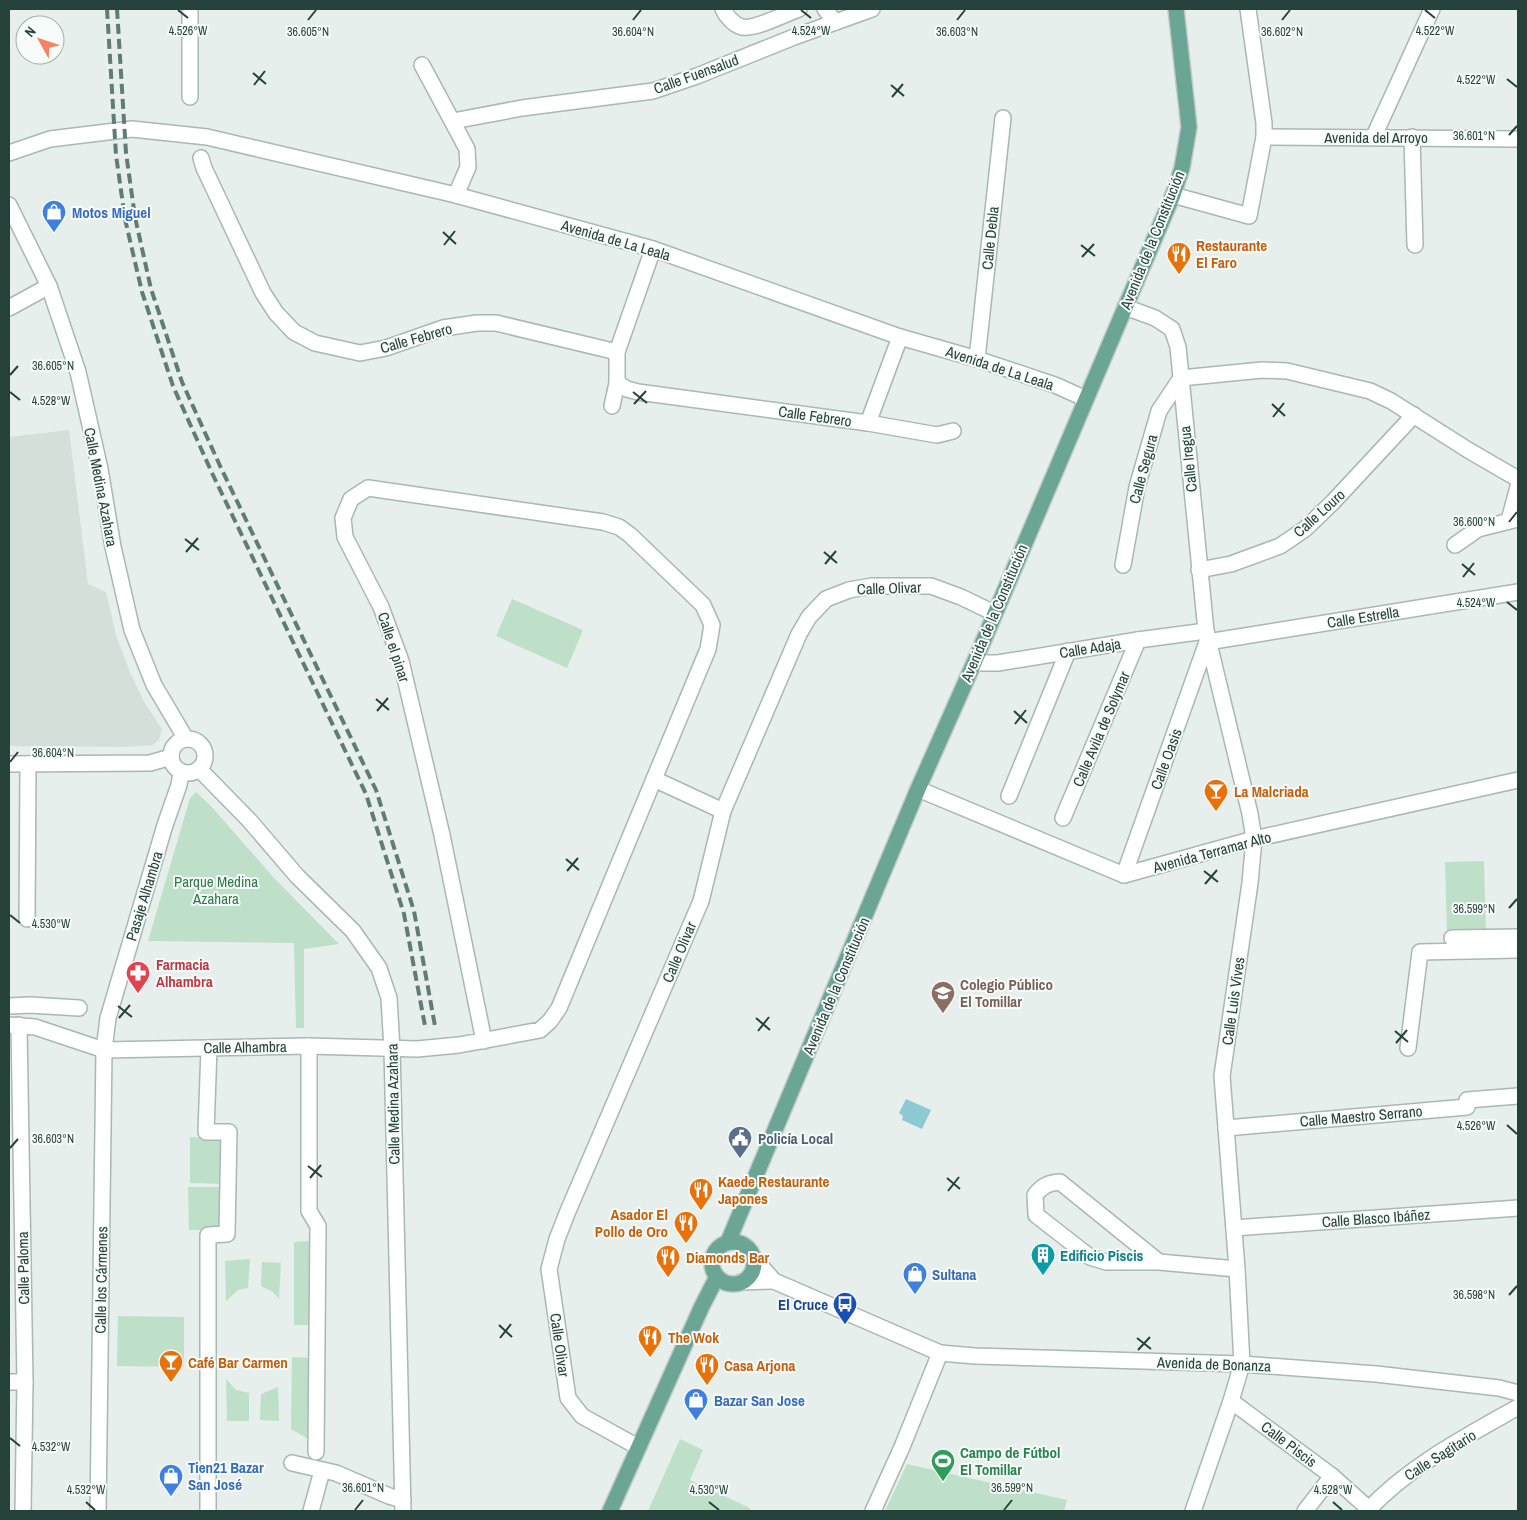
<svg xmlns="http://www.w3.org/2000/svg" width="1527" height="1520" viewBox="0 0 1527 1520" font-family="'Archivo Narrow',sans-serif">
  <rect width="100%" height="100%" fill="#e6efeb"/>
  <!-- built -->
  <path fill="#d4dfda" d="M69 430 88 584 106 592 116 635 129 670 144 702 162 729 159 740 152 745 126 747 9 746V437Z"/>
  <!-- green -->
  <g fill="#bfe0c8">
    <path d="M512 599 583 630 567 668 496 636Z"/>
    <path d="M196 792 210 805 274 878 339 944 304 949V1028H296L294 943 148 941 190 798Z"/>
    <path d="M1484 861 1486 933 1447 934 1445 862Z"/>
    <path d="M190 1137 221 1138 222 1184 190 1183Z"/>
    <path d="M188 1187H224L223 1230H189Z"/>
    <path d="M311 1241 309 1325H294V1242Z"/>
    <path d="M250 1259 248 1288 238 1290 226 1301 225 1261Z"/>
    <path d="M262 1262 281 1263 279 1299 273 1292 261 1286Z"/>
    <path d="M118 1316 184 1317V1367L117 1366Z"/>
    <path d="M292 1357 311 1358 310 1440 291 1429Z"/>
    <path d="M226 1379 236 1390 249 1393V1421H227Z"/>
    <path d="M278 1387 279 1421 260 1420 261 1394Z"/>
    <path d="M680 1439 703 1450 690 1480 748 1507 751 1511H648Z"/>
    <path d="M907 1464 1067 1500 1064 1511H885Z"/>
  </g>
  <!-- water -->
  <path fill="#8ec9d4" d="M906 1099 931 1110 922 1129 902 1120 903 1116 899 1113Z"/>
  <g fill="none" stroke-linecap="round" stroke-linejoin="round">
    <defs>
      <g id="minor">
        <path d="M723 9C726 16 734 25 742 27 754 30 787 13 799 9"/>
        <path d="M825 9 835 22"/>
        <path d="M422 65 467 149 468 167 456 195"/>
        <path d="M190 97V9"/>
        <path d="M453 121 522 108 653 91 697 76 794 37 872 9"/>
        <path d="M1374 136 1432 9"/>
        <path d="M1264 137 1518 139"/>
        <path d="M1412 137 1415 245"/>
        <path d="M9 153 50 139 132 129 207 137 456 195 653 249 900 337 977 359 1055 385 1086 399"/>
        <path d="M201 158 204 168 263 293 276 313 294 332 315 343 360 353 386 348 443 328 477 323H496L617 352"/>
        <path d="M1173 195 1249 216 1264 137V123L1248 9"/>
        <path d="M9 205 49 286 78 372 100 469 113 547 132 630 154 685 186 739"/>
        <path d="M1125 307 1155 318 1172 329 1178 347 1206 631 1250 814 1254 839 1250 883 1222 1076 1237 1269 1242 1364 1231 1401 1193 1511"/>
        <path d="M9 308 49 286"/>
        <path d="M977 359 1003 118"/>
        <path d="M617 383 627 389 638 392 868 423 937 435 953 431"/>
        <path d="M612 406 617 383V352L653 249"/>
        <path d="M868 423 900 337"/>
        <path d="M1509 520 1518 487"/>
        <path d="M1455 545 1478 529 1518 519"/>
        <path d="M1123 565 1137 487 1159 411 1181 378 1262 370 1287 371 1370 391 1391 401 1468 450 1518 479"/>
        <path d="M1199 570 1231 564 1280 546 1305 529 1333 502 1414 415"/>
        <path d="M1207 642 1518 592"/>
        <path d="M974 663H998L1138 640 1206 631"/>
        <circle cx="188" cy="756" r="17"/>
        <path d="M9 764 150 763 171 757"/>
        <path d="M199 769 249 820 297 876 353 931 379 968 389 998 392 1049 403 1511"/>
        <path d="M654 779 723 811"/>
        <path d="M918 789 1124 875 1254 839 1518 780"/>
        <path d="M1009 796 1068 651"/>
        <path d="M1063 818 1138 640"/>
        <path d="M1124 875 1207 642"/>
        <path d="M27 919 28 764"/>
        <path d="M1452 938 1518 937"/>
        <path d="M9 1006 30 1005 79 1008"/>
        <path d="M9 1025 35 1027 104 1050 309 1046 417 1049 459 1045 540 1030 550 1021 559 1008 708 649 712 625 703 605 630 535 619 527 603 522 368 488 351 499 343 518 345 537 381 607 401 661 442 835 484 1041"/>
        <path d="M19 1025 25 1382 23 1511"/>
        <path d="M309 1046V1211L318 1226 316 1452"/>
        <path d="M1408 1048 1420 952 1518 950"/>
        <path d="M1226 1128 1467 1107V1100L1518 1096"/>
        <path d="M1234 1228 1518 1208"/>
        <path d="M753 1257 774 1281 940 1353 975 1356 1242 1364 1376 1374 1499 1388 1518 1393"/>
        <path d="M1159 1262 1060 1182C1048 1183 1042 1186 1035 1195L1036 1215 1090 1257 1106 1262H1159L1237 1269"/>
        <path d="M741 1282 774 1281"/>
        <path d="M9 1382H25"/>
        <path d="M1231 1401 1332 1476 1369 1509"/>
        <path d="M638 1447 582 1416 568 1398 549 1269 557 1239 568 1211 701 901 723 811 799 634 809 617 826 599 849 590 872 586H931L961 597 994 613"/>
        <path d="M292 1463 336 1473 389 1496 403 1500"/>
        <path d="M98 1511 104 1050 108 1018 165 825 179 785 181 772"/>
        <path d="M208 1511V1235L227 1234 229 1132H206L209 1048"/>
        <path d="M311 1511 322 1471"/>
        <path d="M873 1511 902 1447 940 1353"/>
        <path d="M1305 1511 1332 1476"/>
        <path d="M1367 1511C1409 1466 1465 1437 1518 1407"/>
      </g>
      <g id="major">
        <path d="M728 1242 918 789 974 663 1173 195 1182 168 1189 127 1176 9"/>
        <circle cx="733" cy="1263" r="21"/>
        <path d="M610 1511 702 1306 717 1277"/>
      </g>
    </defs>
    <!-- minor casing -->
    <use href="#minor" stroke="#a8b8b2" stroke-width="18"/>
    <!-- major casing -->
    <use href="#major" stroke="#c2cac8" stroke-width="18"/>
    <!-- minor -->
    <use href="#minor" stroke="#fff" stroke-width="15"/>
    <!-- major -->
    <use href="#major" stroke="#6aa596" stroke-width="15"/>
    <!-- rail -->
    <g stroke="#5f7d75" stroke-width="4" stroke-dasharray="10 5" stroke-linecap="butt">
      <path d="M107 9 116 155 125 219 142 292 173 386 212 473 366 794 404 914 425 1026"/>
      <path d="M117 9 126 153 135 217 151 289 182 382 221 468 376 790 414 911 435 1026"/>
    </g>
  </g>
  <!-- ticks -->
  <path fill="none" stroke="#24423a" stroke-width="2" d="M178 10 188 18M801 10 811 18M1425 10 1435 18M308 20 316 10M633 20 641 10M957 20 965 10M1282 20 1290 10M253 73 266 84M1507 79 1517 87M254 85 265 71M891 85 904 96M892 97 903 84M1509 135 1517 126M443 232 456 244M444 245 455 231M1081 245 1095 256M1082 257 1094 244M10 375 18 366M10 392 20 400M633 392 647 403M634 404 646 391M1272 404 1285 416M1273 417 1284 403M1509 522 1517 512M185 539 199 550M186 552 198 538M824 552 837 563M825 564 836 551M1462 564 1475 575M1463 577 1474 563M1507 602 1517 610M376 699 389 710M377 711 388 698M1014 711 1027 723M1015 724 1026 710M10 762 18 752M566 859 579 870M567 871 578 858M1204 871 1218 882M1205 884 1217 870M1509 908 1517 899M10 915 20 923M118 1006 132 1017M119 1018 130 1005M756 1018 770 1030M758 1031 769 1017M1395 1031 1408 1042M1396 1043 1407 1030M1507 1125 1517 1134M10 1148 18 1139M308 1166 322 1177M310 1178 321 1165M947 1178 960 1189M948 1191 959 1177M1509 1295 1517 1286M499 1325 512 1337M500 1338 511 1324M1137 1338 1151 1349M1138 1350 1150 1337M10 1438 20 1446M86 1502 95 1510M709 1502 719 1510M1333 1502 1342 1510M355 1510 363 1500M1004 1510 1012 1500"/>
  <!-- icons -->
  <defs>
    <symbol id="shop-pin" viewBox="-11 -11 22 30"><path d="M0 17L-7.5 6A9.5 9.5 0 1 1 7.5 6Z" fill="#3f7fe0" stroke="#f7fbf9"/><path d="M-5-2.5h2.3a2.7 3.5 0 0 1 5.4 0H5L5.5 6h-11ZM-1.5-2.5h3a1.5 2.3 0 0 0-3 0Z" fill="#fff"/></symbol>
    <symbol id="restaurant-pin" viewBox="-11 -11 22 30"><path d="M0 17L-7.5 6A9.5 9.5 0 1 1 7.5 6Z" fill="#e8710a" stroke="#f7fbf9"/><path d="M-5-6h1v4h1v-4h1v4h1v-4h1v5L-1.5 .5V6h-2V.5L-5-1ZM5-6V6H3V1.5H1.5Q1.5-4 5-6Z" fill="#fff"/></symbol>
    <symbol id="bar-pin" viewBox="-11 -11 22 30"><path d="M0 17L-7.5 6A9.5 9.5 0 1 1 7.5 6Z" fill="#e8710a" stroke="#f7fbf9"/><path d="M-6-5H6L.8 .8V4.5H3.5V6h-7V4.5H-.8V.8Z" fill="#fff"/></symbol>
    <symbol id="pharmacy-pin" viewBox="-11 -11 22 30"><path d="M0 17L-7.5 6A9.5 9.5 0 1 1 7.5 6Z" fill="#e0444e" stroke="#f7fbf9"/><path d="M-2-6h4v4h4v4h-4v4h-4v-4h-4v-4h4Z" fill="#fff"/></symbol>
    <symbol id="school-pin" viewBox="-11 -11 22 30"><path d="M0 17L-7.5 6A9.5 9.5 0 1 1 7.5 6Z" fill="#8d6e63" stroke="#f7fbf9"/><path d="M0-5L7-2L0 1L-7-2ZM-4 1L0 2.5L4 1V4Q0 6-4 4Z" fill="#fff"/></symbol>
    <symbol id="civic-pin" viewBox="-11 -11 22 30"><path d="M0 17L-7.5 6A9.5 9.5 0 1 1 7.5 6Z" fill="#5c6f8a" stroke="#f7fbf9"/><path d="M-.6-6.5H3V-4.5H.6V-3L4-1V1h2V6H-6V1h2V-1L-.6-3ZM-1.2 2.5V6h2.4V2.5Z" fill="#fff"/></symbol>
    <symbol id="building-pin" viewBox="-11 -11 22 30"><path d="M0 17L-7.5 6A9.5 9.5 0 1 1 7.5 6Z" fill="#0f9aa8" stroke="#f7fbf9"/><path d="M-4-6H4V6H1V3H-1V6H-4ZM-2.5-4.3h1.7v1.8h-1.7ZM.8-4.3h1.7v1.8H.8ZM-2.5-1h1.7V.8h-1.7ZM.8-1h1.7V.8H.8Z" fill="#fff"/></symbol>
    <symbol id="bus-pin" viewBox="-11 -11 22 30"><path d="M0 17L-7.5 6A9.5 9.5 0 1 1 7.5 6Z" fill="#1a4fb4" stroke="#f7fbf9"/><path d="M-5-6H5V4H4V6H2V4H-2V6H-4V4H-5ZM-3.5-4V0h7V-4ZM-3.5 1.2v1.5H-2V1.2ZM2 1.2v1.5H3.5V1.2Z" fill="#fff"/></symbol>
    <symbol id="stadium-pin" viewBox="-11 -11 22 30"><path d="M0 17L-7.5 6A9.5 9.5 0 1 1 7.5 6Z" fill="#2e9e5b" stroke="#f7fbf9"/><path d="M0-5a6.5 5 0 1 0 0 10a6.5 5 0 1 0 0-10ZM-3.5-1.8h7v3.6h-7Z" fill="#fff"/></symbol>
  </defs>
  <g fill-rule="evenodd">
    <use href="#shop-pin" x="40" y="198" width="28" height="38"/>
    <use href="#restaurant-pin" x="1165" y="240" width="28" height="38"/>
    <use href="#bar-pin" x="1202" y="777" width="28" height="38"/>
    <use href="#pharmacy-pin" x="124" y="959" width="28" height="38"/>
    <use href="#school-pin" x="929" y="979" width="28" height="38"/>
    <use href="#civic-pin" x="726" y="1124" width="28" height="38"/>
    <use href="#restaurant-pin" x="687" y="1176" width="28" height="38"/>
    <use href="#restaurant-pin" x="672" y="1209" width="28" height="38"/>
    <use href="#building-pin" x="1029" y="1241" width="28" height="38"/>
    <use href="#restaurant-pin" x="654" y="1243" width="28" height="38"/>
    <use href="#shop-pin" x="901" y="1260" width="28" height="38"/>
    <use href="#bus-pin" x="831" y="1290" width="28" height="38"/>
    <use href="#restaurant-pin" x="636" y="1323" width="28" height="38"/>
    <use href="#bar-pin" x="157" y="1348" width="28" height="38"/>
    <use href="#restaurant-pin" x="693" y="1351" width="28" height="38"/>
    <use href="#shop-pin" x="682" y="1386" width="28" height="38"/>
    <use href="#stadium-pin" x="929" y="1447" width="28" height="38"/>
    <use href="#shop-pin" x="157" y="1462" width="28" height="38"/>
  </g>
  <g text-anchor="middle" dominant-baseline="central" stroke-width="4" stroke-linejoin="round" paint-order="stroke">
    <!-- street labels -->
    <g font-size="15" fill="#24423a" stroke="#f7fbf9">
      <text transform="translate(696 74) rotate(-20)">Calle Fuensalud</text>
      <text x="1376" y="137">Avenida del Arroyo</text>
      <text transform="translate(990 238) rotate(-84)">Calle Debla</text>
      <text transform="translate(616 240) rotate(16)">Avenida de La Leala</text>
      <text transform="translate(1152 240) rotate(-68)">Avenida de la Constitución</text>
      <text transform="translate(416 338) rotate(-16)">Calle Febrero</text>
      <text transform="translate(1000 368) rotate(18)">Avenida de La Leala</text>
      <text transform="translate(815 416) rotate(8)">Calle Febrero</text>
      <text transform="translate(1188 459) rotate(-96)">Calle Iregua</text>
      <text transform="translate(1143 469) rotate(-75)">Calle Segura</text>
      <text transform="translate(101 487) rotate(79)">Calle Medina Azahara</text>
      <text transform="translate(1319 513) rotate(-42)">Calle Louro</text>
      <text transform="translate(889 588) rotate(-2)">Calle Olivar</text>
      <text transform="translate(994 613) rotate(-67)">Avenida de la Constitución</text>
      <text transform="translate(1363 617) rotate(-9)">Calle Estrella</text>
      <text transform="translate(394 647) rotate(72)">Calle el pinar</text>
      <text transform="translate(1090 648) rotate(-9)">Calle Adaja</text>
      <text transform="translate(1101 729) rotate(-67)">Calle Avila de Solymar</text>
      <text transform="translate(1166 759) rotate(-70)">Calle Oasis</text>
      <text transform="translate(1212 852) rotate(-15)">Avenida Terramar Alto</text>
      <text transform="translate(144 896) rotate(-73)">Pasaje Alhambra</text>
      <text transform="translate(679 952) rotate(-67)">Calle Olivar</text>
      <text transform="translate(836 986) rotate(-67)">Avenida de la Constitución</text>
      <text transform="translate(1233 1001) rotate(-82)">Calle Luis Vives</text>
      <text transform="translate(245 1047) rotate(-1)">Calle Alhambra</text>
      <text transform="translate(393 1104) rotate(-91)">Calle Medina Azahara</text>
      <text transform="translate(1361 1116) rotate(-5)">Calle Maestro Serrano</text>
      <text transform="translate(1376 1218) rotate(-4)">Calle Blasco Ibáñez</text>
      <text transform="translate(23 1268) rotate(-91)">Calle Paloma</text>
      <text transform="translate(101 1280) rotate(-89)">Calle los Cármenes</text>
      <text transform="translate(560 1345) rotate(82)">Calle Olivar</text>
      <text transform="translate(1214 1364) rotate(2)">Avenida de Bonanza</text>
      <text transform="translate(1289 1444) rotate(37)">Calle Piscis</text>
      <text transform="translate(1440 1455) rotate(-32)">Calle Sagitario</text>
    </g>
    <!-- shop labels -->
    <g font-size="15" font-weight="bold" fill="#366cbe" stroke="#f7fbf9" text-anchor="start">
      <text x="72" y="212">Motos Miguel</text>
      <text x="932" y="1274">Sultana</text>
      <text x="714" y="1400">Bazar San Jose</text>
      <text x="188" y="1467">Tien21 Bazar<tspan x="188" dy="17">San José</tspan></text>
    </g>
    <!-- food labels -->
    <g font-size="15" font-weight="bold" fill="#c56008" stroke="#f7fbf9" text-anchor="start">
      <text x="1196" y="245">Restaurante<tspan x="1196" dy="17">El Faro</tspan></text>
      <text x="1234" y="791">La Malcriada</text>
      <text x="718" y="1181">Kaede Restaurante<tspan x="718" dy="17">Japones</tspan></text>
      <text x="668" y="1214" text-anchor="end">Asador El<tspan x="668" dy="17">Pollo de Oro</tspan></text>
      <text x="686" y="1257">Diamonds Bar</text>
      <text x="668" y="1337">The Wok</text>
      <text x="188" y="1362">Café Bar Carmen</text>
      <text x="724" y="1365">Casa Arjona</text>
    </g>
    <!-- park labels -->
    <g font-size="15" fill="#2d7a4b" stroke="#f7fbf9">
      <text x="216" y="881">Parque Medina<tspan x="216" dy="17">Azahara</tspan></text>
    </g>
    <!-- health labels -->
    <g font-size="15" font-weight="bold" fill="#be3a42" stroke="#f7fbf9" text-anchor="start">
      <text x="156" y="964">Farmacia<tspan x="156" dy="17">Alhambra</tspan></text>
    </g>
    <!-- education labels -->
    <g font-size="15" font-weight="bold" fill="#785e54" stroke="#f7fbf9" text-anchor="start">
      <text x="960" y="984">Colegio Público<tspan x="960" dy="17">El Tomillar</tspan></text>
    </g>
    <!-- service labels -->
    <g font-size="15" font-weight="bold" fill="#4e5e75" stroke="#f7fbf9" text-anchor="start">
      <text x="758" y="1138">Policía Local</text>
    </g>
    <!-- culture labels -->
    <g font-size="15" font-weight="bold" fill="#0d838f" stroke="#f7fbf9" text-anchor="start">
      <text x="1060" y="1255">Edificio Piscis</text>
    </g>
    <!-- transit labels -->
    <g font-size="15" font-weight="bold" fill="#164399" stroke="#f7fbf9" text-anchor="end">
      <text x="828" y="1304">El Cruce</text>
    </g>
    <!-- leisure labels -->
    <g font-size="15" font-weight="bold" fill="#27864d" stroke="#f7fbf9" text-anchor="start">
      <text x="960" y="1452">Campo de Fútbol<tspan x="960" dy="17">El Tomillar</tspan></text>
    </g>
  </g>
  <g font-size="12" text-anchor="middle" fill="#24423a" stroke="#f7fbf9" stroke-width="4" stroke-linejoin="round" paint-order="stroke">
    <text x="188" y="35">4.526°W</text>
    <text x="811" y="35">4.524°W</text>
    <text x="1435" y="35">4.522°W</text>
    <text x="308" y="36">36.605°N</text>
    <text x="633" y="36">36.604°N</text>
    <text x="957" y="36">36.603°N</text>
    <text x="1282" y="36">36.602°N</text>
    <text x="1476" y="84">4.522°W</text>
    <text x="1474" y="140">36.601°N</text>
    <text x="53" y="370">36.605°N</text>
    <text x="51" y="405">4.528°W</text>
    <text x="1474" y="526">36.600°N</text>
    <text x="1476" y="607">4.524°W</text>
    <text x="53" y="757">36.604°N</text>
    <text x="1474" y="913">36.599°N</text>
    <text x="51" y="928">4.530°W</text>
    <text x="1476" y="1130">4.526°W</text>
    <text x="53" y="1143">36.603°N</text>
    <text x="1474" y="1299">36.598°N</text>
    <text x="51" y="1451">4.532°W</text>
    <text x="363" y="1492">36.601°N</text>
    <text x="1012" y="1492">36.599°N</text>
    <text x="86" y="1494">4.532°W</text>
    <text x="709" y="1494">4.530°W</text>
    <text x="1333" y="1494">4.528°W</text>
  </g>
  <!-- border -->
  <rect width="1527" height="1520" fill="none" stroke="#24423a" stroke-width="20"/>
  <!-- north arrow -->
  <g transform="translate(40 40) rotate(310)"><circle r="24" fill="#f7fbf9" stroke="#a3b1ad"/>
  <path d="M0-4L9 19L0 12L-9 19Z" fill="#f4845f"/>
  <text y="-8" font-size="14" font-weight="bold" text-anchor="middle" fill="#24423a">N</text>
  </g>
</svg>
